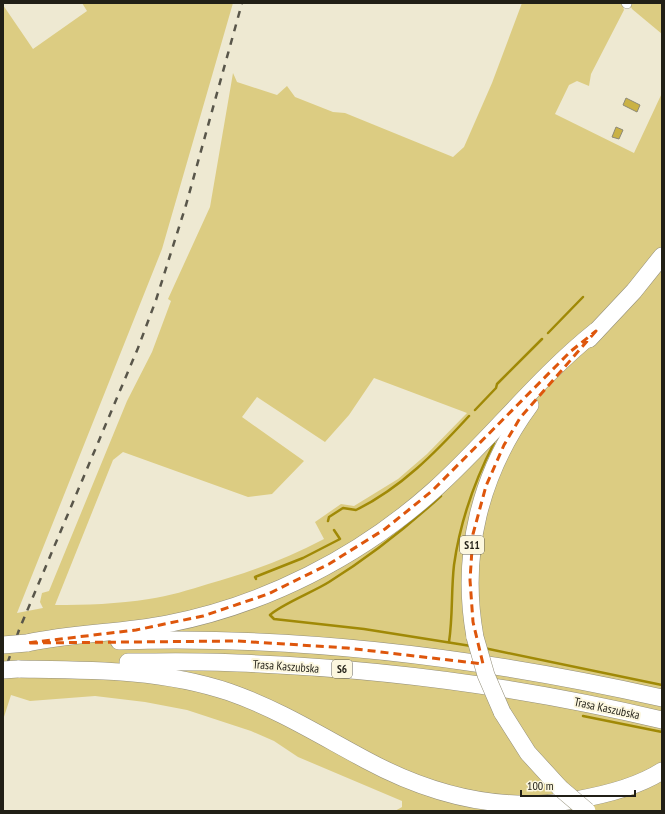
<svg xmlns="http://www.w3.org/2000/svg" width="665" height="814" viewBox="0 0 665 814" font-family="'PT Sans Narrow',sans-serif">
  <rect width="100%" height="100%" fill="#eee9d2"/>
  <!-- green -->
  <g fill="#dccc82" fill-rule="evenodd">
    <path d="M82 3H233L162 249 17 613 43 608 40 602 42 593 49 591 127 401 152 352 171 301 168 299 210 207 233 73 237 82 277 95 287 86 295 97 333 112 345 113 453 157 464 147 492 83 522 3H622L624 10 591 74 589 86 577 81 569 85 555 114 634 153 662 93V811H395L402 807V801L298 757 274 741 251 731 187 710 145 702 95 696 30 701 11 695 3 720V5L33 49 87 11ZM374 378 467 413 427 454 398 479 354 506 341 504 315 522 324 539C286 559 248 573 208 584 189 590 169 596 149 599 118 604 86 605 55 605L113 460 123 452 248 497 272 494 304 461 242 417 257 397 325 442 349 415Z"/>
    <path d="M629 3H662V34L632 9Z"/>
  </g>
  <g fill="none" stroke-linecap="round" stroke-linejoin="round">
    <!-- stream -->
    <g stroke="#a08906" stroke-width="2.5">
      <path d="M548 333 583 297"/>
      <path d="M475 410 496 388 497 384 542 339"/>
      <path d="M441 496C406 528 369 557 329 582 315 591 280 605 270 615L274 619 364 629 471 646"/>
      <path d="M328 521 329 517 343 508 356 510C401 488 436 452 469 416"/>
      <path d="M256 579 255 577 303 558 340 539 334 530"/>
      <path d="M449 642C453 616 451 591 454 565 460 522 474 482 494 443"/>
      <path d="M484 648 662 685"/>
      <path d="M583 716 662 732"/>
    </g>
  </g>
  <!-- building -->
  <g fill="#cab245" stroke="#8f8a75">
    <path d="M626 98 640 105 637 112 623 105Z"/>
    <path d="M616 127 623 130 619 139 612 137Z"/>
  </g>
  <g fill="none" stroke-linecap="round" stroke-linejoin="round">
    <defs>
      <path id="street" d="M626 3 627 4"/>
      <g id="highway">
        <path d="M589 339 634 291 662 256"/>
        <path d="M475 637C460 554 480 473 530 405"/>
        <path d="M119 641C301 635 484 658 662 698"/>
        <path d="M27 643C73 633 121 633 167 624 265 605 359 557 433 491 490 440 537 378 596 331"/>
        <path d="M128 662C164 662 200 661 237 663 379 668 523 687 662 720"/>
        <path d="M18 669C90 670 161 669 229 692 278 709 321 736 366 760 431 795 502 813 575 800 604 795 637 787 662 771"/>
        <path d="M502 712 528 753 560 788"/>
      </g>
    </defs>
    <!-- street casing -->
    <use href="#street" stroke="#948f7a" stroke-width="10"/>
    <!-- highway casing -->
    <use href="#highway" stroke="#948f7a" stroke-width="18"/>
    <!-- street -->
    <use href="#street" stroke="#fff" stroke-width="9"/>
    <!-- highway -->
    <use href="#highway" stroke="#fff" stroke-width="17"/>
    <!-- rail -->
    <path stroke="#59564a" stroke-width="2.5" stroke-dasharray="7 7" stroke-linecap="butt" d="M3 676 19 630 138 348 156 300 186 205 242 3"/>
    <defs>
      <g id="highway-bridge">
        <path d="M475 637 486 675 502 712"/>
        <path d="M3 645 27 643"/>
        <path d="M3 670 18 669"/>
        <path d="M560 788 587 811"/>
      </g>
    </defs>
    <!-- highway-bridge casing -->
    <use href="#highway-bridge" stroke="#948f7a" stroke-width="18" stroke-linecap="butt"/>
    <!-- highway-bridge -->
    <use href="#highway-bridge" stroke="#fff" stroke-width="17"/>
  </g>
  <!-- marked area -->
  <path fill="none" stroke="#de560c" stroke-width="3" stroke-dasharray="8 5" stroke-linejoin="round" d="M596 331 520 418 504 445 486 486 473 534 470 580 473 622 483 664 347 648 237 641 27 643 136 630 203 616 268 594 329 564 385 529 432 491 571 351Z"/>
  <g text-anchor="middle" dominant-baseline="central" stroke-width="4" stroke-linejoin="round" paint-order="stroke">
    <!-- shield labels -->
    <g fill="#fcf7df" stroke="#636052" stroke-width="1">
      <rect x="460" y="536" width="24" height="18" rx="3"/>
      <rect x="332" y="660" width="20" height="18" rx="3"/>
    </g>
    <g font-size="11" font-weight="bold" fill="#211f16">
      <text x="472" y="545">S11</text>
      <text x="342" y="669">S6</text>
    </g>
    <!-- street labels -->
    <g font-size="12" fill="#211f16" stroke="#fcf7df">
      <text transform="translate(286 666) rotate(4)">Trasa Kaszubska</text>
      <text transform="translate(607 708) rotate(12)">Trasa Kaszubska</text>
    </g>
  </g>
  <!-- border -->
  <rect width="665" height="814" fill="none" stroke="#211f16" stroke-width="8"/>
  <!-- scale -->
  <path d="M521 790v6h114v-6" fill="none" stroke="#211f16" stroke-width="2"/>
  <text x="527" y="790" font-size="12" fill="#211f16" stroke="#fcf7df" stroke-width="3" paint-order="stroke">100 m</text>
</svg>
